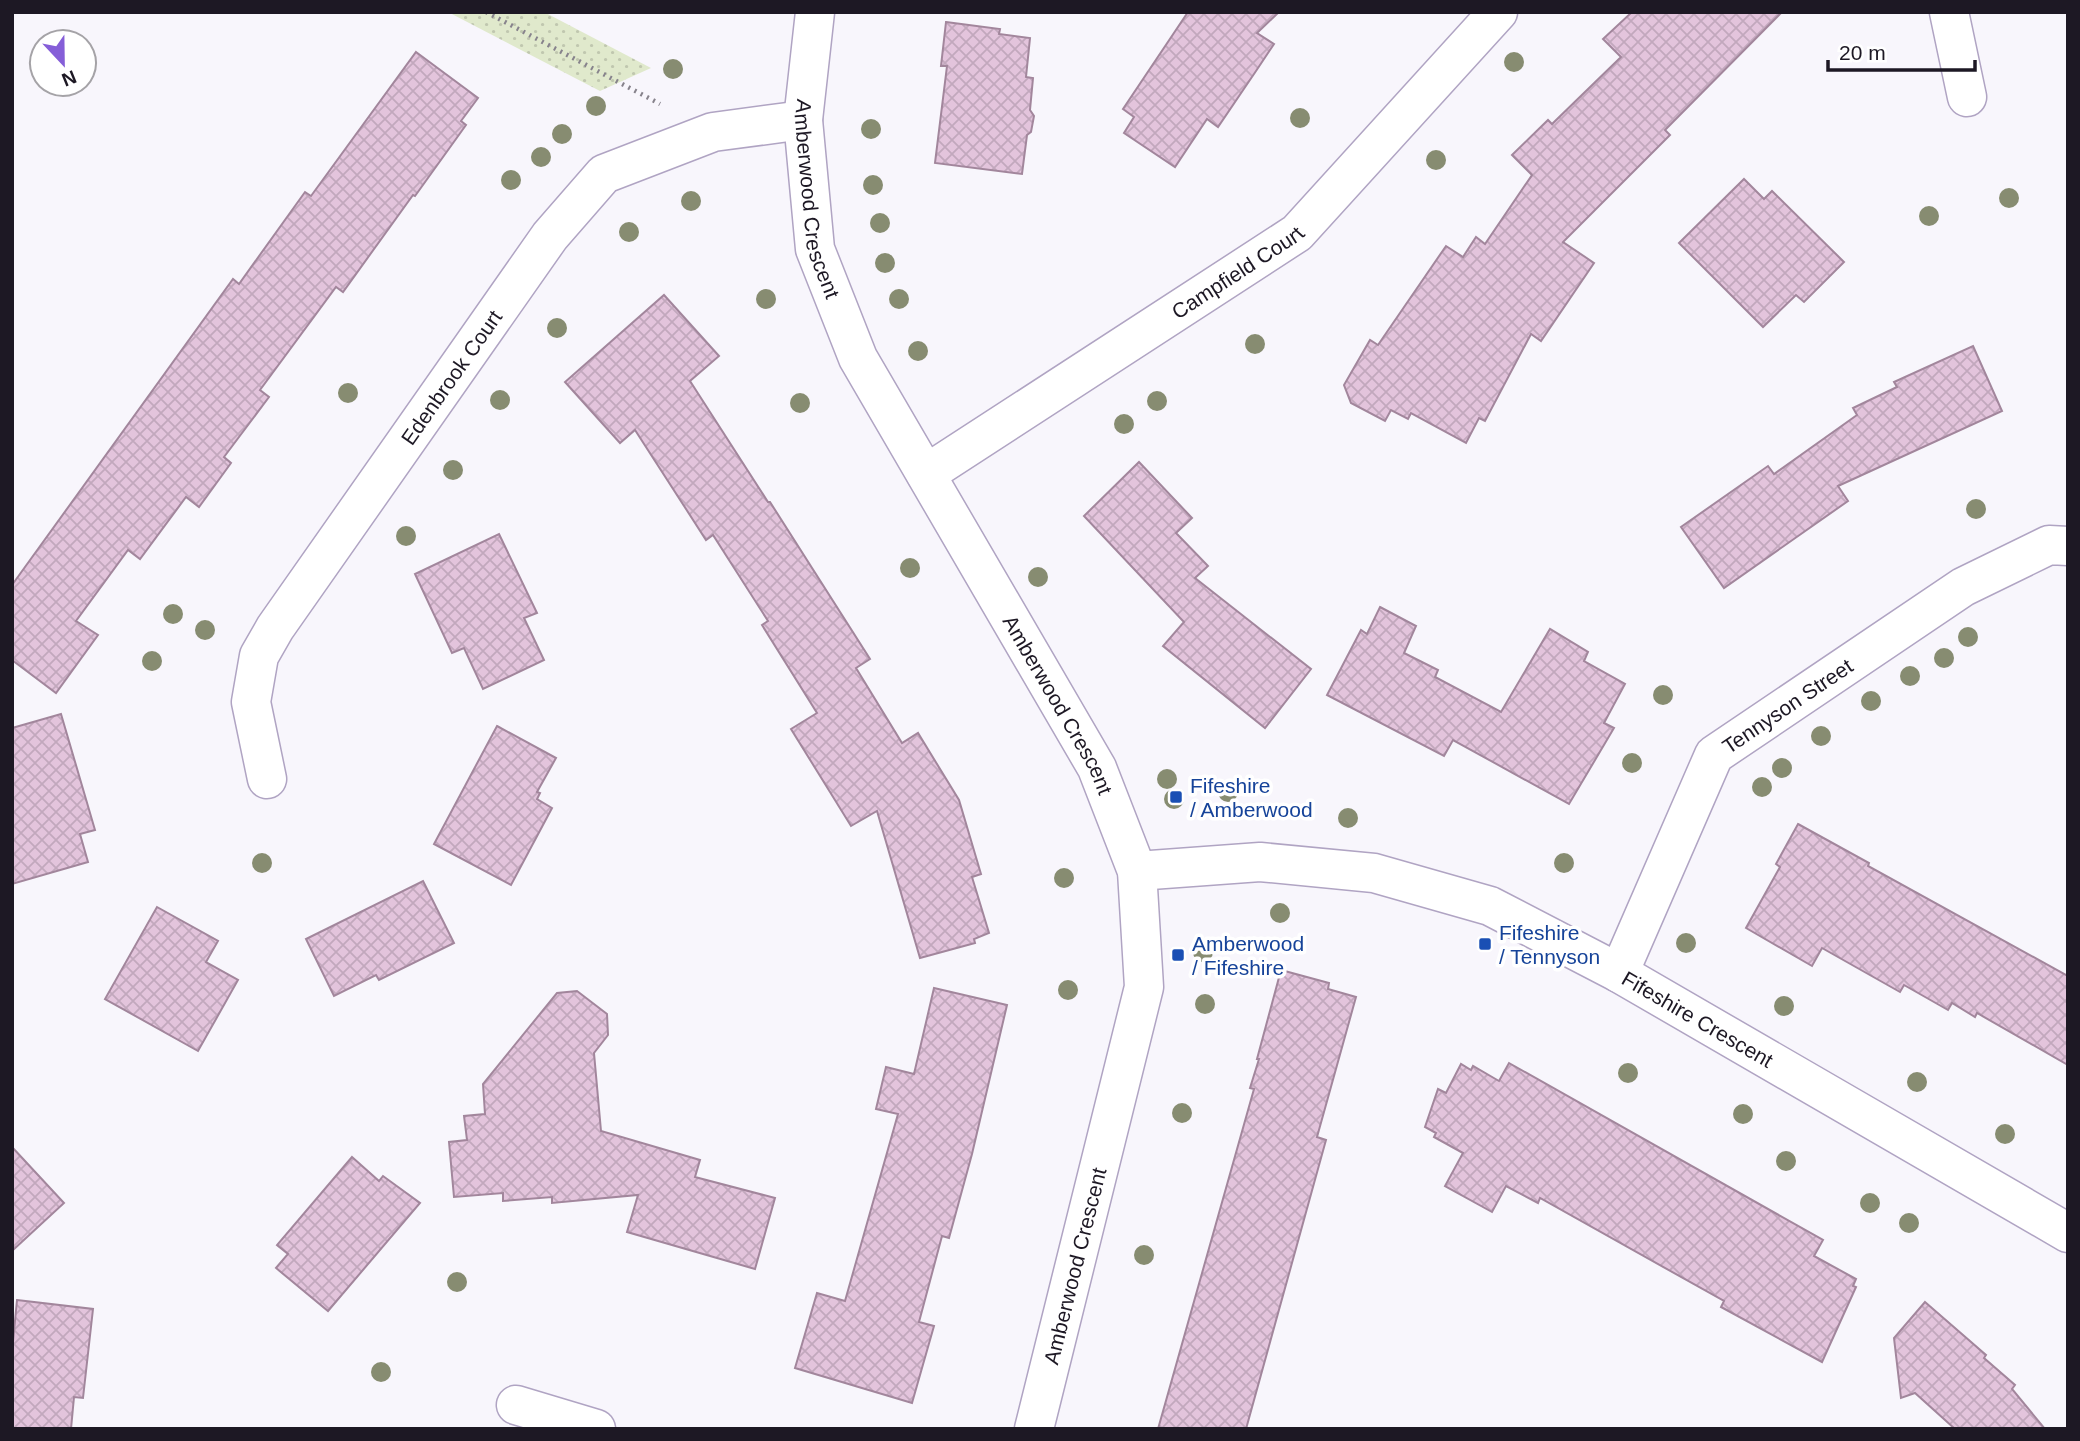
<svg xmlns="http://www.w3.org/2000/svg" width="2080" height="1441" viewBox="0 0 2080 1441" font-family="Helvetica,sans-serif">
  <defs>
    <pattern id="grass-dots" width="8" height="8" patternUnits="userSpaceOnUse" patternTransform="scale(1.75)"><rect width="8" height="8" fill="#e0e9cc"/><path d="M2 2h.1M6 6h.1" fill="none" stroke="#c0c7af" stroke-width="1.8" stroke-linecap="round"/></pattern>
    <pattern id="building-cross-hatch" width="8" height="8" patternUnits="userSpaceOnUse" patternTransform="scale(1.75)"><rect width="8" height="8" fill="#e3c4dc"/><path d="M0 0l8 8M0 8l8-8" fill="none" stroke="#c2a8bd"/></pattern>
  </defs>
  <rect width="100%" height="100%" fill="#f8f6fc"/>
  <!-- grass -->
  <path fill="url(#grass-dots)" d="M448 12H544L651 68 600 91Z"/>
  <!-- building -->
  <g fill="url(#building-cross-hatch)" stroke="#a2869c" stroke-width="2">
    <path d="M1188 12H1279L1257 33 1274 44 1256 71 1218 127 1207 119 1175 167 1124 133 1134 117 1123 109Z"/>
    <path d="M1632 12H1782L1665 130 1670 135 1563 242 1594 263 1541 341 1531 334 1485 421 1479 418 1466 443 1411 413 1408 419 1391 410 1385 421 1351 403 1344 385 1370 340 1378 345 1446 246 1463 257 1476 237 1485 244 1532 175 1512 155 1548 120 1552 124 1621 57 1603 39Z"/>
    <path d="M946 22 1000 29 999 34 1030 38 1026 77 1033 78 1030 110 1034 116 1031 132 1027 135 1022 174 935 163 947 66H941Z"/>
    <path d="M416 52 478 98 461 121 466 125 415 196 413 195 343 292 336 287 260 390 269 397 224 457 231 463 199 507 186 497 140 559 128 550 76 621 98 635 56 693 12 660V585L233 279 239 284 305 192 311 196Z"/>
    <path d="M1744 179 1764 199 1772 191 1844 262 1804 302 1796 295 1763 327 1679 243Z"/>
    <path d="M664 295 719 356 690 381 768 502H770L870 659 856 668 902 743 918 733 959 800 981 874 972 877 989 933 974 939 975 943 920 958 877 811 851 826 791 729 817 713 762 625 768 621 713 535 706 540 635 430 620 443 565 382Z"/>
    <path d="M1973 346 2002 411 1838 486 1848 501 1724 588 1681 527 1768 466 1774 474 1857 415 1853 408 1897 387 1894 382Z"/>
    <path d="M1139 462 1192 518 1176 533 1208 566 1195 578 1311 669 1265 728 1163 646 1184 622 1084 516Z"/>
    <path d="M499 534 537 613 524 618 544 660 483 689 464 648 452 653 415 574Z"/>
    <path d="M1380 607 1416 626 1404 653 1438 670 1435 677 1501 712 1550 629 1588 652 1584 661 1625 684 1604 723 1614 728 1569 804 1453 740 1444 756 1327 695 1361 630 1367 634Z"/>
    <path d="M61 714 95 830 80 834 88 862 12 884V728Z"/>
    <path d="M497 726 556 758 537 792 540 793 537 799 552 808 511 885 434 844Z"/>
    <path d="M1798 824 1869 863 1868 866 2068 976V1065L1977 1013 1975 1017 1952 1003 1948 1010 1904 985 1900 992 1822 948 1812 966 1746 928 1780 867 1776 864Z"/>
    <path d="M423 881 454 943 379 980 376 975 334 996 306 939Z"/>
    <path d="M157 907 218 941 206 962 238 980 198 1051 105 999Z"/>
    <path d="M1281 970 1329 983 1328 989 1356 997 1317 1137 1326 1140 1246 1429H1158L1254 1089 1250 1088 1259 1059H1257Z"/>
    <path d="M934 988 1007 1005 972 1154 949 1238 942 1236 919 1322 934 1326 912 1403 795 1368 817 1293 845 1301 898 1114 876 1109 886 1067 914 1074Z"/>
    <path d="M577 991 607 1014 608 1035 594 1053 601 1131 700 1160 695 1177 775 1198 755 1269 627 1232 638 1195 552 1203V1197L503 1201V1193L454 1197 449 1142 467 1140 464 1116 485 1114 483 1084 557 993Z"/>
    <path d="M1509 1063 1823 1240 1814 1256 1856 1279 1853 1286 1856 1287 1822 1362 1721 1307 1724 1301 1540 1198 1538 1203 1506 1186 1492 1212 1445 1186 1463 1153 1434 1137 1436 1133 1425 1127 1438 1089 1446 1093 1461 1064 1471 1070 1473 1066 1499 1081Z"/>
    <path d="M12 1147 64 1203 12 1251Z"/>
    <path d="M352 1157 379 1181 383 1176 420 1203 328 1311 276 1268 288 1254 277 1245Z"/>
    <path d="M17 1300 93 1309 83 1398 74 1397 71 1429H12V1352Z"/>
    <path d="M1925 1302 1986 1355 1984 1358 2015 1385 2012 1389 2045 1429H1955L1915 1393 1901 1398 1894 1338Z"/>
  </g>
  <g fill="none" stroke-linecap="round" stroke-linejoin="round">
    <defs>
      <g id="street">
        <path d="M1949 12 1967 97"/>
        <path id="s1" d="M926 474 1297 233 1498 12"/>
        <path id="s2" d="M267 779 251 702 259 656 275 628 550 236 604 174 713 132 803 120"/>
        <path id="s3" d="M1137 871 1260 862 1374 873 1490 906 1619 973 2068 1233"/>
        <path id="s4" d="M1619 973 1714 755 1963 587 2049 545 2068 546"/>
        <path d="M516 1405 596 1429"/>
      </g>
      <g id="secondary">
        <path id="s5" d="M815 12 803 120 815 249 858 358 1097 768 1137 871 1144 987 1034 1429"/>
      </g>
    </defs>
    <!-- street casing -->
    <use href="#street" stroke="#b0a4c3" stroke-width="41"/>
    <!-- secondary casing -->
    <use href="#secondary" stroke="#b0a4c3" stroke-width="41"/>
    <!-- path -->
    <path stroke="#87838c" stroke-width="4.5" stroke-dasharray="2 5" stroke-linecap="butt" d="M486 12 660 104"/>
    <!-- street -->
    <use href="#street" stroke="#fff" stroke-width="38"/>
    <!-- secondary -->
    <use href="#secondary" stroke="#fff" stroke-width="38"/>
  </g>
  <!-- trees -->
  <g fill="#878c71">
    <circle cx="1514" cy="62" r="10"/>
    <circle cx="673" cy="69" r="10"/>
    <circle cx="596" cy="106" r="10"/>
    <circle cx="1300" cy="118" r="10"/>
    <circle cx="871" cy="129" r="10"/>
    <circle cx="562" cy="134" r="10"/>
    <circle cx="541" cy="157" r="10"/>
    <circle cx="1436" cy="160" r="10"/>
    <circle cx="511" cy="180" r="10"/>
    <circle cx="873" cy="185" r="10"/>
    <circle cx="2009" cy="198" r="10"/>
    <circle cx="691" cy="201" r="10"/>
    <circle cx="1929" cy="216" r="10"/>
    <circle cx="880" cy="223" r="10"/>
    <circle cx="629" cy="232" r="10"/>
    <circle cx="885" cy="263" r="10"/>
    <circle cx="766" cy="299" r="10"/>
    <circle cx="899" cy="299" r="10"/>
    <circle cx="557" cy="328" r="10"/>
    <circle cx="1255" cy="344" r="10"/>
    <circle cx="918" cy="351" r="10"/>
    <circle cx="348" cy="393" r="10"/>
    <circle cx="500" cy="400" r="10"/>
    <circle cx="1157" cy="401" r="10"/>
    <circle cx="800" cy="403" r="10"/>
    <circle cx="1124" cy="424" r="10"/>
    <circle cx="453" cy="470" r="10"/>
    <circle cx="1976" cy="509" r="10"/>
    <circle cx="406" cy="536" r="10"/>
    <circle cx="910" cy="568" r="10"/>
    <circle cx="1038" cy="577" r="10"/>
    <circle cx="173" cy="614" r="10"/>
    <circle cx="205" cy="630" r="10"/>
    <circle cx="1968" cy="637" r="10"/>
    <circle cx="1944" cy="658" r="10"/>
    <circle cx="152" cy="661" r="10"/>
    <circle cx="1910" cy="676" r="10"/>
    <circle cx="1663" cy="695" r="10"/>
    <circle cx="1871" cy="701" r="10"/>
    <circle cx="1821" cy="736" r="10"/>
    <circle cx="1632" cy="763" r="10"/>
    <circle cx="1782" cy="768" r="10"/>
    <circle cx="1167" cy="779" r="10"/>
    <circle cx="1762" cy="787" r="10"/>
    <circle cx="1228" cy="792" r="10"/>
    <circle cx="1174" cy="799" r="10"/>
    <circle cx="1348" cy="818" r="10"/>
    <circle cx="262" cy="863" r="10"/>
    <circle cx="1564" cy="863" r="10"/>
    <circle cx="1064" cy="878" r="10"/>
    <circle cx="1280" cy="913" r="10"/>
    <circle cx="1686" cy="943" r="10"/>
    <circle cx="1203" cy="952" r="10"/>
    <circle cx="1068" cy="990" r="10"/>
    <circle cx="1205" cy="1004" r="10"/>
    <circle cx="1784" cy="1006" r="10"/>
    <circle cx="1628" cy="1073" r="10"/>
    <circle cx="1917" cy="1082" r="10"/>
    <circle cx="1182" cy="1113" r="10"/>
    <circle cx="1743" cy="1114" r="10"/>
    <circle cx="2005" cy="1134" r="10"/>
    <circle cx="1786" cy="1161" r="10"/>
    <circle cx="1870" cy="1203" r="10"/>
    <circle cx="1909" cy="1223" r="10"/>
    <circle cx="1144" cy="1255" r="10"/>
    <circle cx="457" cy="1282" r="10"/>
    <circle cx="381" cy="1372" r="10"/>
  </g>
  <!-- markers -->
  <g fill="#1a4fb4" stroke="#fff" stroke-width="2.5">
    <rect x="1169" y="790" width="14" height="14" rx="3.5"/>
    <rect x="1478" y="937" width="14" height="14" rx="3.5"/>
    <rect x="1171" y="948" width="14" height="14" rx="3.5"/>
  </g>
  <g text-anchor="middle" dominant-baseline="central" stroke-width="7" stroke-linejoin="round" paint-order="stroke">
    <!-- street labels -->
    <g font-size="21" fill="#1d1824" stroke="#fff">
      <text stroke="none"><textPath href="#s5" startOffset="189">Amberwood Crescent</textPath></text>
      <text stroke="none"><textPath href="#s1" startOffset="371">Campfield Court</textPath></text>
      <text stroke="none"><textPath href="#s2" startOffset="464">Edenbrook Court</textPath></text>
      <text stroke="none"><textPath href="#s5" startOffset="756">Amberwood Crescent</textPath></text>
      <text stroke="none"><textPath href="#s4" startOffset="326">Tennyson Street</textPath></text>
      <text stroke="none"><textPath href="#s3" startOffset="595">Fifeshire Crescent</textPath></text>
      <text transform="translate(1075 1266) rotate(-76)">Amberwood Crescent</text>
    </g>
    <!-- transit labels -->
    <g font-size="21" fill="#164399" stroke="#fff" text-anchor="start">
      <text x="1190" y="785">Fifeshire<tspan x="1190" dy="24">/ Amberwood</tspan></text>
      <text x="1499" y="932">Fifeshire<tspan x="1499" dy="24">/ Tennyson</tspan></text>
      <text x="1192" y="943">Amberwood<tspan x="1192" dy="24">/ Fifeshire</tspan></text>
    </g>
  </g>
  <!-- border -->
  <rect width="2080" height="1441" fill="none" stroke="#1d1824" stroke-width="28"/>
  <!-- north arrow -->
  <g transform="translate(63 63) rotate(158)"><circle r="33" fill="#ffffff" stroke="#a5a3a7" stroke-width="2"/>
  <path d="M0-5L12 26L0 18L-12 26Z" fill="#855ed8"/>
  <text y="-10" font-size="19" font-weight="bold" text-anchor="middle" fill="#1d1824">N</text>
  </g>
  <!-- scale -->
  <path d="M1828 60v10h147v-10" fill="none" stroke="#1d1824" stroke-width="3.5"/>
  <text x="1839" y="60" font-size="21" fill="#1d1824" stroke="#ffffff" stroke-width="5" paint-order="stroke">20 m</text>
</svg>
